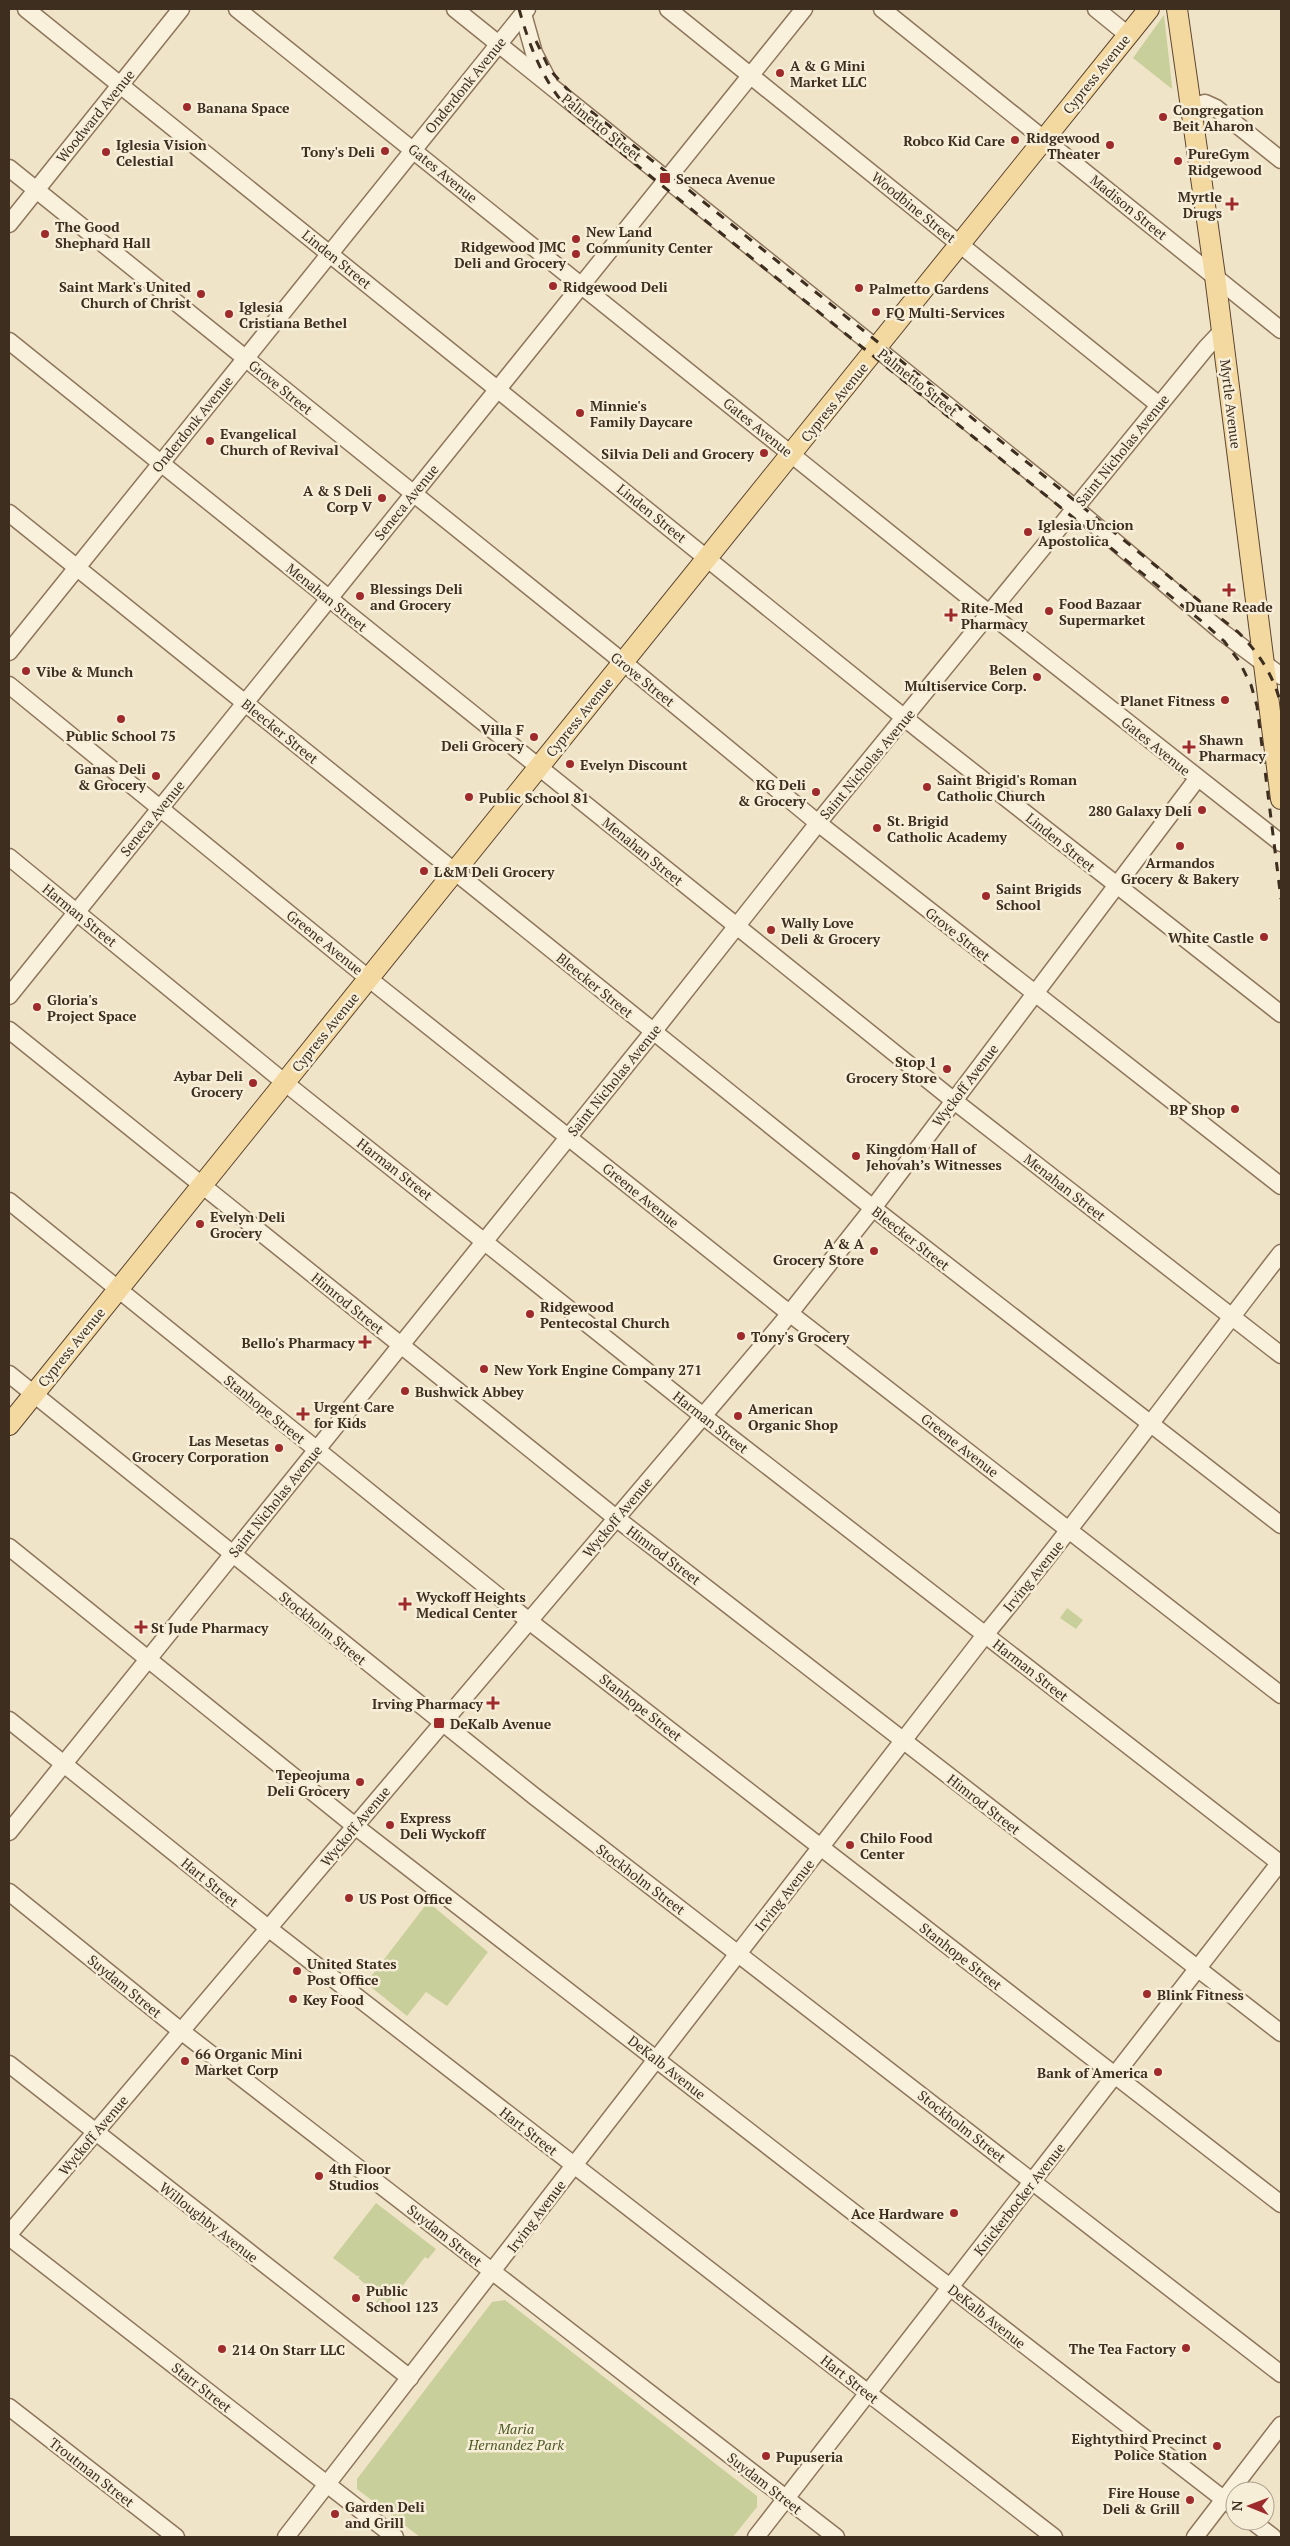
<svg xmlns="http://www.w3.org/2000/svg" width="1290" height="2546" viewBox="0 0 1290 2546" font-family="'PT Serif',serif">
  <rect width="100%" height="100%" fill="#f0e4c8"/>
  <!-- green -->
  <g fill="#c9cf9b">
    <path d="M1164 15 1172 86V89L1133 58Z"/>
    <path d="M1067 1608 1083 1620 1076 1629 1060 1618Z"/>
    <path d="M428 1902 488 1952 447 2006 426 1992 407 2016 366 1983Z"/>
    <path d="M376 2203 436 2249 428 2259 425 2257 382 2312 374 2305 380 2297 358 2278 360 2276H357L333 2258Z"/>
    <path d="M505 2300 757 2496V2507L733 2537H420L357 2489V2479L492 2302Z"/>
  </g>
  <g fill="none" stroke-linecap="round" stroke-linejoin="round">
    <defs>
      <g id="minor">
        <path d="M26 9 922 732 1281 1014"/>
        <path d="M237 9 975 602 1281 843"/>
        <path d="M455 9 1075 508 1222 632 1281 676"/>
        <path d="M668 9 1159 405"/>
        <path d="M882 9 1281 330"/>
        <path d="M1096 9 1128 35"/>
        <path d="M523 14 534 53 548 80"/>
        <path d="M1191 107 1205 103 1216 108 1281 160"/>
        <path d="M9 168 623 662 818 823 1281 1186"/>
        <path d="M9 224 181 9"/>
        <path d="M9 341 953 1100 1281 1355"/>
        <path d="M9 513 873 1208 1281 1525"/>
        <path d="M9 652 527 9"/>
        <path d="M9 685 368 978 779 1305 1281 1695"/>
        <path d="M9 857 284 1082 703 1416 1281 1864"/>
        <path d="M9 996 804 9"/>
        <path d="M9 1030 616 1518 1281 2033"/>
        <path d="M9 1201 529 1621 1281 2204"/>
        <path d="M9 1374 534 1796 1281 2374"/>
        <path d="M9 1547 355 1826 1235 2508"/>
        <path d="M9 1720 268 1928 1054 2537"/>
        <path d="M9 1832 653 1032 826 813 1206 348 1222 331"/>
        <path d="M9 1892 181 2031 836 2537"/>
        <path d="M9 2064 410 2378"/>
        <path d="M9 2234 782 1323 873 1208 1197 779"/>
        <path d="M9 2237 395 2537"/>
        <path d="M9 2407 176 2537"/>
        <path d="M1252 2521 1273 2537"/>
        <path d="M286 2537 985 1635C1088 1510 1182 1380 1281 1253"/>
        <path d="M756 2537 1281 1861"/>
        <path d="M1195 2537 1281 2425"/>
      </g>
      <g id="major">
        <path d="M1177 9 1215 276 1281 799"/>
        <path d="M9 1425 1149 9"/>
      </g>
    </defs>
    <!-- minor casing -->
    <use href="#minor" stroke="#8d765c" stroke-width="19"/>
    <!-- major casing -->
    <use href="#major" stroke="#5b4430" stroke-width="22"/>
    <!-- minor -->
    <use href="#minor" stroke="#faf1dc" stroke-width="16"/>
    <!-- major -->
    <use href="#major" stroke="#f3d9a0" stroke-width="20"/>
    <!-- rail -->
    <g stroke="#3d2e20" stroke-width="3" stroke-dasharray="9 9" stroke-linecap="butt">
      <path d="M519 9C530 48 543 82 571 112L1205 624 1224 641 1239 661 1251 685 1257 706 1281 899"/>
      <path d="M536 41 550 70 577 100 1238 632C1259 653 1274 676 1281 705"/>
    </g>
  </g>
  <!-- markers -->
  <g fill="#9e2a2b" stroke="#f7eed8" stroke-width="2">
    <circle cx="780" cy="73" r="5"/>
    <circle cx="187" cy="107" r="5"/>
    <circle cx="1163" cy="117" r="5"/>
    <circle cx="1015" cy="140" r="5"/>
    <circle cx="1110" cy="145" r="5"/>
    <circle cx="385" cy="151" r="5"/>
    <circle cx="106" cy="152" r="5"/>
    <circle cx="1178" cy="161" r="5"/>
    <rect x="659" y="172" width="12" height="12" rx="2.5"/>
    <path d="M1229.5 196.5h5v5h5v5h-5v5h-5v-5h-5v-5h5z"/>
    <circle cx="45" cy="234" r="5"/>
    <circle cx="576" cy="239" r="5"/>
    <circle cx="576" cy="254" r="5"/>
    <circle cx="553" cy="286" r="5"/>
    <circle cx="859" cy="288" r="5"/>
    <circle cx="201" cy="294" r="5"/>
    <circle cx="876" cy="312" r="5"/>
    <circle cx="229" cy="314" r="5"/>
    <circle cx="580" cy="413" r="5"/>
    <circle cx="210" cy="441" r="5"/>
    <circle cx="764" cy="453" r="5"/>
    <circle cx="382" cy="498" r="5"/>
    <circle cx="1028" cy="532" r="5"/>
    <path d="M1226.5 582.5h5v5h5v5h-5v5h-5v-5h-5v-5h5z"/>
    <circle cx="360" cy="596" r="5"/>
    <circle cx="1049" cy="611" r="5"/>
    <path d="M948.5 607.5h5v5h5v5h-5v5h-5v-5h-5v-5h5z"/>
    <circle cx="26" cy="671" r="5"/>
    <circle cx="1037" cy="677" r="5"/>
    <circle cx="1225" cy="700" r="5"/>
    <circle cx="121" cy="719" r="5"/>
    <circle cx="534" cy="737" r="5"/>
    <path d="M1186.5 739.5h5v5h5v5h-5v5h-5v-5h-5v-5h5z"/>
    <circle cx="570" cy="764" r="5"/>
    <circle cx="156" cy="776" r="5"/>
    <circle cx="927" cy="787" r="5"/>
    <circle cx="816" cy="792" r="5"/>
    <circle cx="469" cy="797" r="5"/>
    <circle cx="1202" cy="810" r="5"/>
    <circle cx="877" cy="828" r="5"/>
    <circle cx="1180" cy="846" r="5"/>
    <circle cx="424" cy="871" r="5"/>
    <circle cx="986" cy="896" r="5"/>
    <circle cx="771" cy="930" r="5"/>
    <circle cx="1264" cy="937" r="5"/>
    <circle cx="37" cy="1007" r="5"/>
    <circle cx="947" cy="1069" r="5"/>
    <circle cx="253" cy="1083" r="5"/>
    <circle cx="1235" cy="1109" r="5"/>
    <circle cx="856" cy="1156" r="5"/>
    <circle cx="200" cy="1224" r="5"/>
    <circle cx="874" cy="1251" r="5"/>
    <circle cx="530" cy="1314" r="5"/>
    <circle cx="741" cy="1336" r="5"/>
    <path d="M362.5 1334.5h5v5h5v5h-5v5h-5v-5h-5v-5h5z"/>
    <circle cx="484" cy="1369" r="5"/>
    <circle cx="405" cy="1391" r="5"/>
    <path d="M300.5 1406.5h5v5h5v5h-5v5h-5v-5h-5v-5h5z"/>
    <circle cx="738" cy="1416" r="5"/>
    <circle cx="279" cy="1448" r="5"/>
    <path d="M402.5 1596.5h5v5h5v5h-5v5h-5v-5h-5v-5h5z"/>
    <path d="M138.5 1619.5h5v5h5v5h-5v5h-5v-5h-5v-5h5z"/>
    <path d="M490.5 1695.5h5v5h5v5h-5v5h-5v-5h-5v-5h5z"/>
    <rect x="433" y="1717" width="12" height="12" rx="2.5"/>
    <circle cx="360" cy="1782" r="5"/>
    <circle cx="390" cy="1825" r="5"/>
    <circle cx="850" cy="1845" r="5"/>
    <circle cx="349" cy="1898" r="5"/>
    <circle cx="297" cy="1971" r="5"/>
    <circle cx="1147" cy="1994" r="5"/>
    <circle cx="293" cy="1999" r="5"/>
    <circle cx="185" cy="2061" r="5"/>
    <circle cx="1158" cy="2072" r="5"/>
    <circle cx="319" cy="2176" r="5"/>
    <circle cx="954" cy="2213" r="5"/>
    <circle cx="356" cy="2298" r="5"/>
    <circle cx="1186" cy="2348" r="5"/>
    <circle cx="222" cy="2349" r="5"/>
    <circle cx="1217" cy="2446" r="5"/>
    <circle cx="766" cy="2456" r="5"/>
    <circle cx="1190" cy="2500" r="5"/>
    <circle cx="335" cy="2514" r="5"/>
  </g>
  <g text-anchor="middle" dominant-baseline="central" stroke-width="5" stroke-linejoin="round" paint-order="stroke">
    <!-- poi labels -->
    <g font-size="14" font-weight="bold" fill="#3d2e20" stroke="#f7eed8" text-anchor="start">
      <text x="790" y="65">A &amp; G Mini<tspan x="790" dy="16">Market LLC</tspan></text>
      <text x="197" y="107">Banana Space</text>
      <text x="1173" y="109">Congregation<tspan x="1173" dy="16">Beit Aharon</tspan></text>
      <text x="1100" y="137" text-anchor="end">Ridgewood<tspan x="1100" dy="16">Theater</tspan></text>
      <text x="1005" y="140" text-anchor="end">Robco Kid Care</text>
      <text x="116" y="144">Iglesia Vision<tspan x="116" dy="16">Celestial</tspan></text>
      <text x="375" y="151" text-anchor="end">Tony's Deli</text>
      <text x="1188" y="153">PureGym<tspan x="1188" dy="16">Ridgewood</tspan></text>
      <text x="676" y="178">Seneca Avenue</text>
      <text x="1222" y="196" text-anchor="end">Myrtle<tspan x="1222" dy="16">Drugs</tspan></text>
      <text x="55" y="226">The Good<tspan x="55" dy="16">Shephard Hall</tspan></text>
      <text x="586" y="231">New Land<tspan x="586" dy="16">Community Center</tspan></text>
      <text x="566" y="246" text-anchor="end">Ridgewood JMC<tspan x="566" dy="16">Deli and Grocery</tspan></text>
      <text x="191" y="286" text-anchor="end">Saint Mark's United<tspan x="191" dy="16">Church of Christ</tspan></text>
      <text x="563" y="286">Ridgewood Deli</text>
      <text x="869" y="288">Palmetto Gardens</text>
      <text x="239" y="306">Iglesia<tspan x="239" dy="16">Cristiana Bethel</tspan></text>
      <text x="886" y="312">FQ Multi-Services</text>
      <text x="590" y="405">Minnie's<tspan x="590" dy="16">Family Daycare</tspan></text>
      <text x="220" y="433">Evangelical<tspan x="220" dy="16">Church of Revival</tspan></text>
      <text x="754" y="453" text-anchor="end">Silvia Deli and Grocery</text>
      <text x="372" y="490" text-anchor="end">A &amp; S Deli<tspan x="372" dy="16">Corp V</tspan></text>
      <text x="1038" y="524">Iglesia Uncion<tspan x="1038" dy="16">Apostolica</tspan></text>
      <text x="370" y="588">Blessings Deli<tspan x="370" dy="16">and Grocery</tspan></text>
      <text x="1059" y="603">Food Bazaar<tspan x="1059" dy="16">Supermarket</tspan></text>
      <text x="1229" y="606" text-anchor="middle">Duane Reade</text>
      <text x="961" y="607">Rite-Med<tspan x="961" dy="16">Pharmacy</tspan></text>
      <text x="1027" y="669" text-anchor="end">Belen<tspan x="1027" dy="16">Multiservice Corp.</tspan></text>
      <text x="36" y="671">Vibe &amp; Munch</text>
      <text x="1215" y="700" text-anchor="end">Planet Fitness</text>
      <text x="524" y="729" text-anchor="end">Villa F<tspan x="524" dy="16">Deli Grocery</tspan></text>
      <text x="121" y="735" text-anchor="middle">Public School 75</text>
      <text x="1199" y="739">Shawn<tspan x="1199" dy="16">Pharmacy</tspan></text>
      <text x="580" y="764">Evelyn Discount</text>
      <text x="146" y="768" text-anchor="end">Ganas Deli<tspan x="146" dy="16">&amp; Grocery</tspan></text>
      <text x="937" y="779">Saint Brigid's Roman<tspan x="937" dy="16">Catholic Church</tspan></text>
      <text x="806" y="784" text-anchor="end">KG Deli<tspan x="806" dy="16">&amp; Grocery</tspan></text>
      <text x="479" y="797">Public School 81</text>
      <text x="1192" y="810" text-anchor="end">280 Galaxy Deli</text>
      <text x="887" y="820">St. Brigid<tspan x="887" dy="16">Catholic Academy</tspan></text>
      <text x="1180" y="862" text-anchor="middle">Armandos<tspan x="1180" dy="16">Grocery &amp; Bakery</tspan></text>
      <text x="434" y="871">L&amp;M Deli Grocery</text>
      <text x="996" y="888">Saint Brigids<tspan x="996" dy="16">School</tspan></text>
      <text x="781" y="922">Wally Love<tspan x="781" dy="16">Deli &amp; Grocery</tspan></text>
      <text x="1254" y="937" text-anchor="end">White Castle</text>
      <text x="47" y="999">Gloria's<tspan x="47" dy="16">Project Space</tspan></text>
      <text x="937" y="1061" text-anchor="end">Stop 1<tspan x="937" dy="16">Grocery Store</tspan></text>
      <text x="243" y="1075" text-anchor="end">Aybar Deli<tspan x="243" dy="16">Grocery</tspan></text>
      <text x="1225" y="1109" text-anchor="end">BP Shop</text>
      <text x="866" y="1148">Kingdom Hall of<tspan x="866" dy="16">Jehovah’s Witnesses</tspan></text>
      <text x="210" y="1216">Evelyn Deli<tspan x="210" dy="16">Grocery</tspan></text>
      <text x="864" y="1243" text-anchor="end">A &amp; A<tspan x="864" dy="16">Grocery Store</tspan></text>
      <text x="540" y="1306">Ridgewood<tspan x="540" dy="16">Pentecostal Church</tspan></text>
      <text x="751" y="1336">Tony's Grocery</text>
      <text x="355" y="1342" text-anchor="end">Bello's Pharmacy</text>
      <text x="494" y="1369">New York Engine Company 271</text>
      <text x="415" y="1391">Bushwick Abbey</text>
      <text x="314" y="1406">Urgent Care<tspan x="314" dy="16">for Kids</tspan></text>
      <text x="748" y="1408">American<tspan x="748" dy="16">Organic Shop</tspan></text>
      <text x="269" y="1440" text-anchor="end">Las Mesetas<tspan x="269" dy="16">Grocery Corporation</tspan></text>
      <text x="416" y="1596">Wyckoff Heights<tspan x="416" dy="16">Medical Center</tspan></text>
      <text x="151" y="1627">St Jude Pharmacy</text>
      <text x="483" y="1703" text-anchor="end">Irving Pharmacy</text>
      <text x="450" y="1723">DeKalb Avenue</text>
      <text x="350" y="1774" text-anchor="end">Tepeojuma<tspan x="350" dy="16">Deli Grocery</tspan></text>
      <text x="400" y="1817">Express<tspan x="400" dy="16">Deli Wyckoff</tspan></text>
      <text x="860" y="1837">Chilo Food<tspan x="860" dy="16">Center</tspan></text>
      <text x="359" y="1898">US Post Office</text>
      <text x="307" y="1963">United States<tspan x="307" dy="16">Post Office</tspan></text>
      <text x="1157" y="1994">Blink Fitness</text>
      <text x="303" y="1999">Key Food</text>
      <text x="195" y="2053">66 Organic Mini<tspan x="195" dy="16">Market Corp</tspan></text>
      <text x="1148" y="2072" text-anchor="end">Bank of America</text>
      <text x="329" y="2168">4th Floor<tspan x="329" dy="16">Studios</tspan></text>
      <text x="944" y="2213" text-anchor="end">Ace Hardware</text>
      <text x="366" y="2290">Public<tspan x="366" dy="16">School 123</tspan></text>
      <text x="1176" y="2348" text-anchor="end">The Tea Factory</text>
      <text x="232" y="2349">214 On Starr LLC</text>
      <text x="1207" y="2438" text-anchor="end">Eightythird Precinct<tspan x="1207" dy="16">Police Station</tspan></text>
      <text x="776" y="2456">Pupuseria</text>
      <text x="1180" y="2492" text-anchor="end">Fire House<tspan x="1180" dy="16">Deli &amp; Grill</tspan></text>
      <text x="345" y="2506">Garden Deli<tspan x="345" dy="16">and Grill</tspan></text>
    </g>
    <!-- street labels -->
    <g font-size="14" fill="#3d2e20" stroke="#f7eed8">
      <text transform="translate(1096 74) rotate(-51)">Cypress Avenue</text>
      <text transform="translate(465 85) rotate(-51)">Onderdonk Avenue</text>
      <text transform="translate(95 116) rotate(-51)">Woodward Avenue</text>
      <text transform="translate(602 127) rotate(39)">Palmetto Street</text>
      <text transform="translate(443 173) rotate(39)">Gates Avenue</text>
      <text transform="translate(914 207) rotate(39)">Woodbine Street</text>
      <text transform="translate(1129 207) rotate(39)">Madison Street</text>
      <text transform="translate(337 259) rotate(39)">Linden Street</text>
      <text transform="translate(918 382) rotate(39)">Palmetto Street</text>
      <text transform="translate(281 387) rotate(39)">Grove Street</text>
      <text transform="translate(834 402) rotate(-51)">Cypress Avenue</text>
      <text transform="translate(1231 404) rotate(83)">Myrtle Avenue</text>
      <text transform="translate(192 424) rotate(-51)">Onderdonk Avenue</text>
      <text transform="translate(758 427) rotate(39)">Gates Avenue</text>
      <text transform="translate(1122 450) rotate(-51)">Saint Nicholas Avenue</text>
      <text transform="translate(406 502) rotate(-51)">Seneca Avenue</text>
      <text transform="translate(652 513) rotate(39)">Linden Street</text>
      <text transform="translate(327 597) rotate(39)">Menahan Street</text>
      <text transform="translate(643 679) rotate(39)">Grove Street</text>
      <text transform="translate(579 717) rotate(-51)">Cypress Avenue</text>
      <text transform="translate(280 731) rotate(39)">Bleecker Street</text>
      <text transform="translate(1156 746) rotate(39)">Gates Avenue</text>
      <text transform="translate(867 764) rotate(-50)">Saint Nicholas Avenue</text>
      <text transform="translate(152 818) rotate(-51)">Seneca Avenue</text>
      <text transform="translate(1061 842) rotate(39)">Linden Street</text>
      <text transform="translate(643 851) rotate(39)">Menahan Street</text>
      <text transform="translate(80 915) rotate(39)">Harman Street</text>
      <text transform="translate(958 934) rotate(38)">Grove Street</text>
      <text transform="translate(325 942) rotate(39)">Greene Avenue</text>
      <text transform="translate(595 985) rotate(39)">Bleecker Street</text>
      <text transform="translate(325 1032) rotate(-51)">Cypress Avenue</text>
      <text transform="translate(614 1080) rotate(-51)">Saint Nicholas Avenue</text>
      <text transform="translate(965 1085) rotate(-53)">Wyckoff Avenue</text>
      <text transform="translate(395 1169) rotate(38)">Harman Street</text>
      <text transform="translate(1065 1187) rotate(38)">Menahan Street</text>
      <text transform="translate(641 1195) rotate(39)">Greene Avenue</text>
      <text transform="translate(911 1238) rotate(38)">Bleecker Street</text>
      <text transform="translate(348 1303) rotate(39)">Himrod Street</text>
      <text transform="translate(71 1347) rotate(-51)">Cypress Avenue</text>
      <text transform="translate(265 1409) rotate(39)">Stanhope Street</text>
      <text transform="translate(711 1422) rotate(38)">Harman Street</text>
      <text transform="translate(960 1445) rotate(38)">Greene Avenue</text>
      <text transform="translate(275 1501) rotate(-51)">Saint Nicholas Avenue</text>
      <text transform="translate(617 1517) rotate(-50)">Wyckoff Avenue</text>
      <text transform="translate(664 1555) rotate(37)">Himrod Street</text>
      <text transform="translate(1033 1576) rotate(-51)">Irving Avenue</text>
      <text transform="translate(323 1628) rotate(39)">Stockholm Street</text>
      <text transform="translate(1031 1670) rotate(38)">Harman Street</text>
      <text transform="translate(641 1707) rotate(38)">Stanhope Street</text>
      <text transform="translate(984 1804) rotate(38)">Himrod Street</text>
      <text transform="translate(355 1826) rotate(-50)">Wyckoff Avenue</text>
      <text transform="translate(641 1879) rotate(37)">Stockholm Street</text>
      <text transform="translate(210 1882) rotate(39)">Hart Street</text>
      <text transform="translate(784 1895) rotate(-52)">Irving Avenue</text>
      <text transform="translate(961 1956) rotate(38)">Stanhope Street</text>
      <text transform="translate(125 1986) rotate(39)">Suydam Street</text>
      <text transform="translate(667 2067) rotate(38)">DeKalb Avenue</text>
      <text transform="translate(962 2126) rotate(38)">Stockholm Street</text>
      <text transform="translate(529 2131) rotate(38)">Hart Street</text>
      <text transform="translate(93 2135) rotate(-50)">Wyckoff Avenue</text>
      <text transform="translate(1019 2199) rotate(-52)">Knickerbocker Avenue</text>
      <text transform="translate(536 2216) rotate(-53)">Irving Avenue</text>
      <text transform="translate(209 2222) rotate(38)">Willoughby Avenue</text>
      <text transform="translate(445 2235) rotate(38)">Suydam Street</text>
      <text transform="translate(987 2316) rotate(38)">DeKalb Avenue</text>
      <text transform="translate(850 2379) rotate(38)">Hart Street</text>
      <text transform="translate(202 2387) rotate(38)">Starr Street</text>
      <text transform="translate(92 2472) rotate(38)">Troutman Street</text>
      <text transform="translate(765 2483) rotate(38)">Suydam Street</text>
    </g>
    <!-- park labels -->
    <g font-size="14" font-style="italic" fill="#4d5a26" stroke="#f7eed8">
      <text x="516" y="2428">Maria<tspan x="516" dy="16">Hernandez Park</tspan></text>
    </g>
  </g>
  <!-- border -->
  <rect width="1290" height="2546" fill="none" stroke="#3d2e20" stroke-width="20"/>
  <!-- north arrow -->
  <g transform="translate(1250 2506) rotate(271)"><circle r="24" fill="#f7eed8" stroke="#ada18e"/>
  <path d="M0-4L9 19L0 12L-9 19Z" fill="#9e2a2b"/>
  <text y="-8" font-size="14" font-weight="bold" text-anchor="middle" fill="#3d2e20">N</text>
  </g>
</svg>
